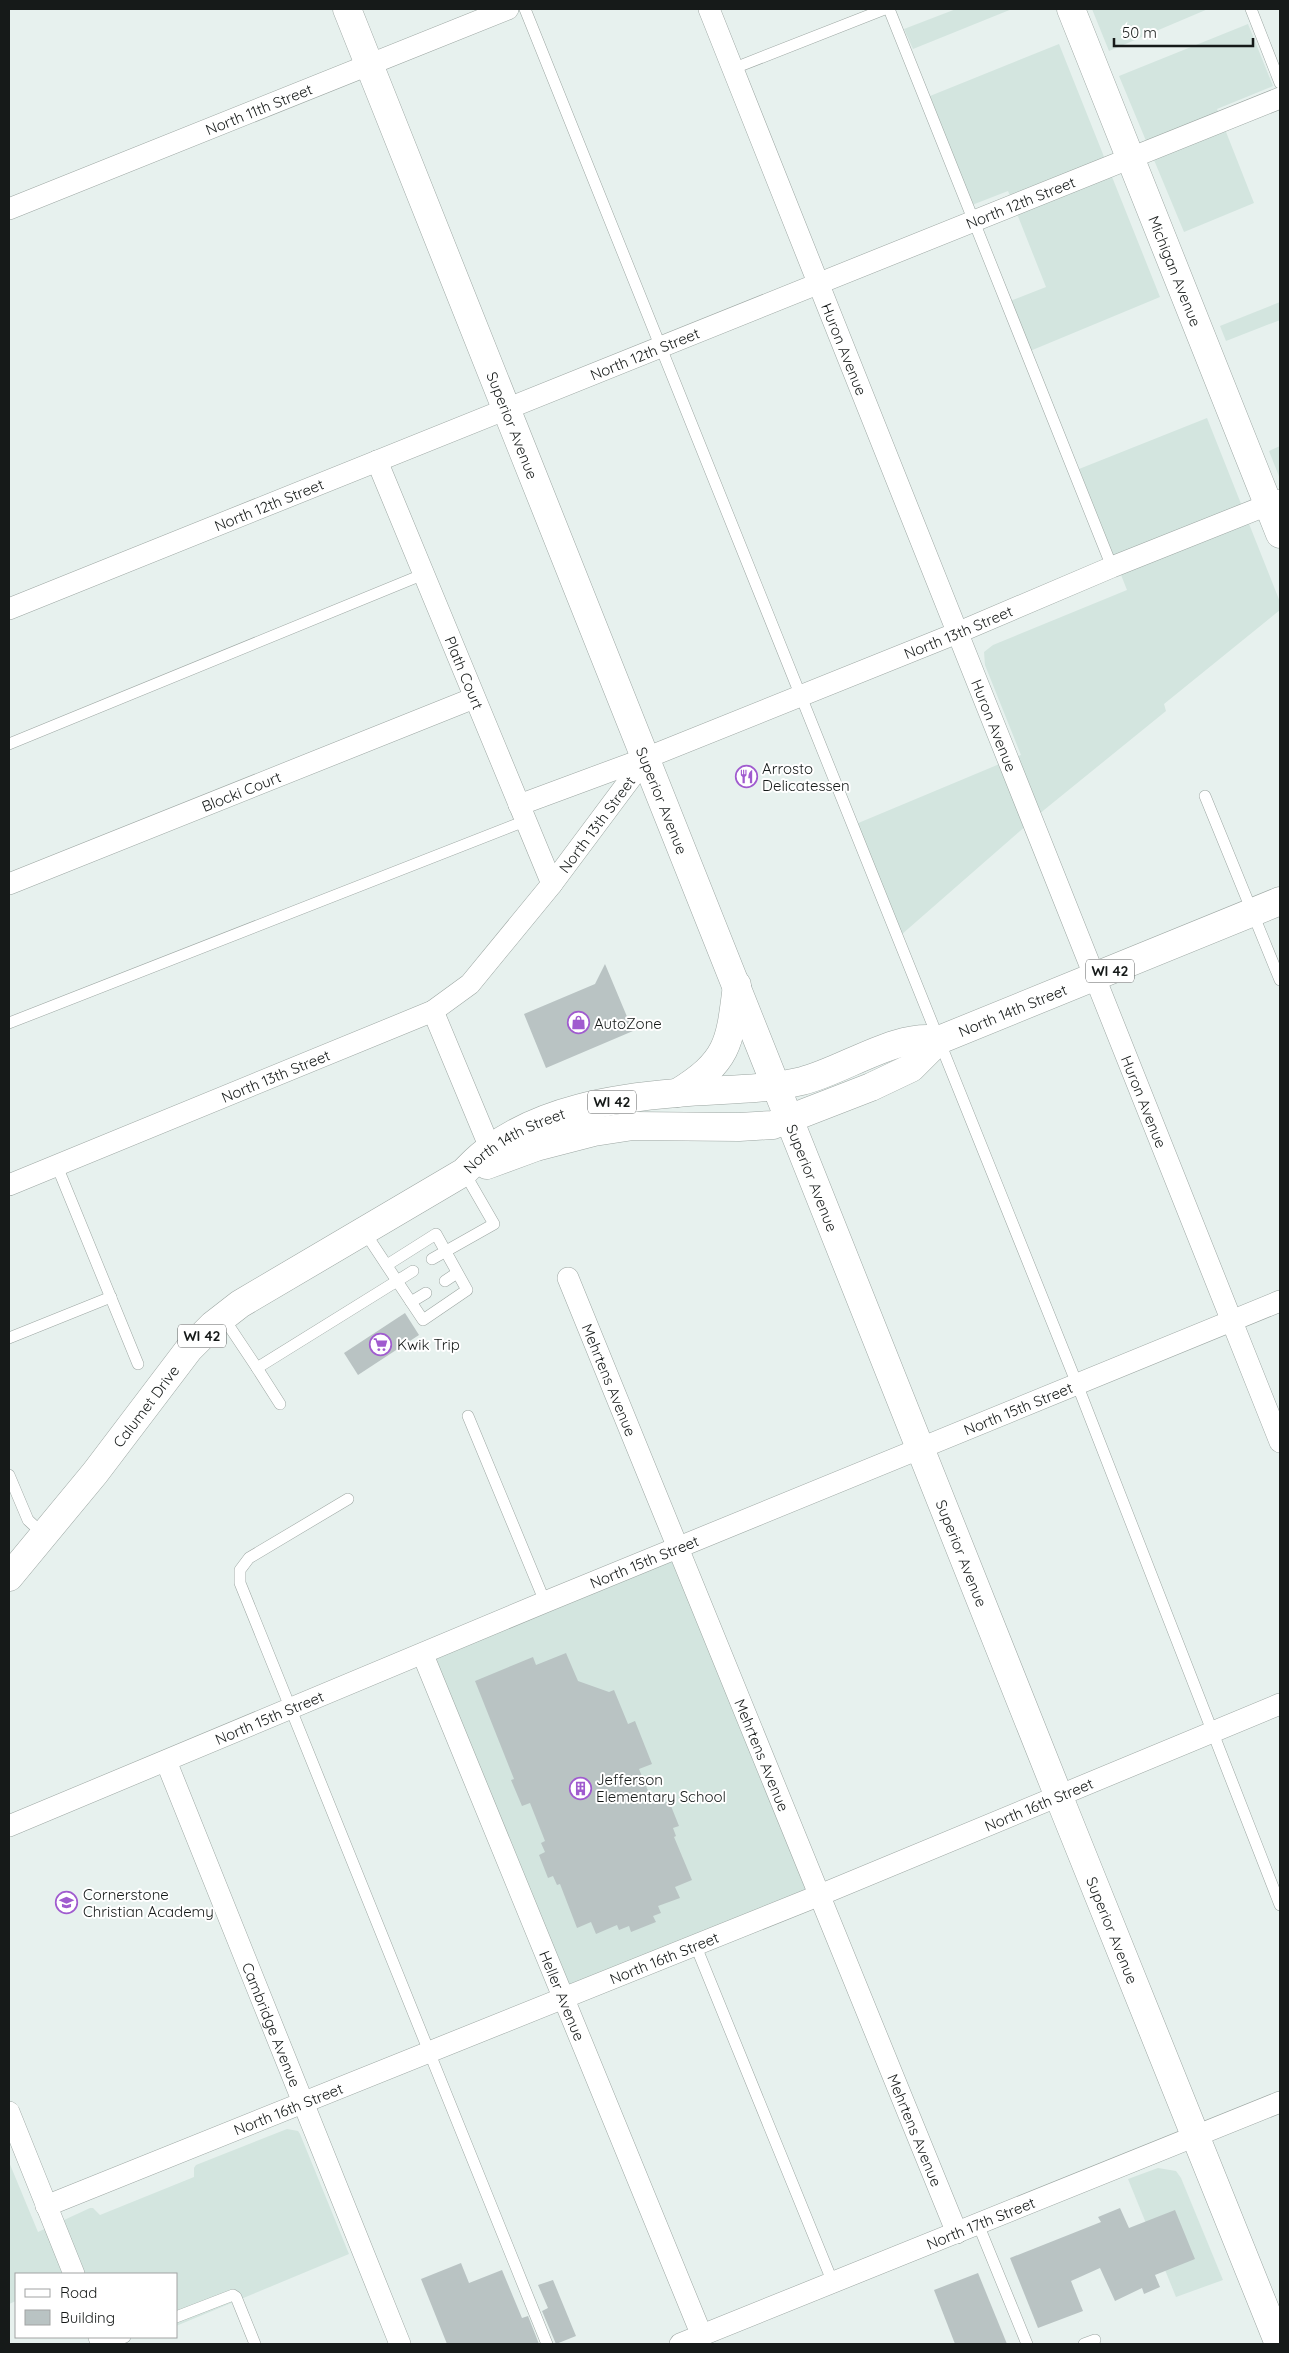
<svg xmlns="http://www.w3.org/2000/svg" width="1289" height="2353" viewBox="0 0 1289 2353" font-family="Quicksand,sans-serif">
  <rect width="100%" height="100%" fill="#e7f1ee"/>
  <!-- built -->
  <g fill="#d3e5df">
    <path d="M956 9H1012L913 49 904 29Z"/>
    <path d="M1092 9H1208L1109 51Z"/>
    <path d="M1248 24 1273 86 1217 109 1254 203 1184 232 1119 76Z"/>
    <path d="M1059 44 1160 297 1030 351 1010 301 1046 287 1008 191 972 205 930 96Z"/>
    <path d="M1280 302V320L1226 341 1220 326Z"/>
    <path d="M1207 418 1280 602V610L1164 704 1166 711 1044 810 901 935 856 824 1021 755 985 665 984 652 993 645 1127 590 1079 469Z"/>
    <path d="M1280 446V479L1269 451Z"/>
    <path d="M678 1548 820 1895 564 1997 423 1655Z"/>
    <path d="M287 2129 298 2131 300 2134 349 2254 176 2326V2274H16V2301L9 2304V2162L38 2232 90 2208H93L100 2215 194 2177V2168L196 2165Z"/>
    <path d="M1158 2168 1176 2171 1181 2178 1223 2280 1176 2297 1128 2179Z"/>
  </g>
  <!-- building -->
  <g fill="#b9c3c3">
    <path d="M605 964 633 1031 546 1068 524 1014 595 984Z"/>
    <path d="M405 1313 419 1335 358 1375 344 1353Z"/>
    <path d="M566 1653 578 1681 609 1692 614 1690 628 1724 635 1721 652 1764 639 1769 651 1798 658 1795 661 1804 669 1801 679 1826 673 1828 676 1836 674 1837 692 1880 675 1887 680 1898 658 1906 661 1913 653 1916 656 1922 631 1932 629 1926 619 1930 617 1925 596 1934 591 1922 577 1928 560 1884 557 1885 553 1876 548 1878 539 1855 545 1852 541 1843 545 1841 530 1803 522 1806 511 1780 514 1779 475 1681 533 1657 536 1665Z"/>
    <path d="M1120 2208 1129 2228 1175 2210 1195 2259 1155 2275 1160 2287 1144 2294 1142 2288 1115 2301 1100 2268 1071 2281 1083 2311 1038 2328 1010 2258 1101 2222 1098 2217Z"/>
    <path d="M461 2263 469 2283 502 2270 522 2318 528 2316 539 2344H447L421 2279Z"/>
    <path d="M978 2273 1007 2344H955L934 2290Z"/>
    <path d="M553 2280 576 2336 556 2344 542 2311 548 2308 538 2285Z"/>
  </g>
  <g fill="none" stroke-linecap="round" stroke-linejoin="round">
    <defs>
      <g id="lane">
        <path d="M525 9 1077 1384 1280 1905"/>
        <path d="M889 9 1112 567"/>
        <path d="M1251 9 1280 83"/>
        <path d="M732 69 885 9"/>
        <path d="M9 744 424 574"/>
        <path d="M1205 796 1280 980"/>
        <path d="M9 1023 525 821"/>
        <path d="M57 1166 138 1364"/>
        <path d="M364 1231 397 1281 413 1271"/>
        <path d="M432 1259 494 1224 464 1172"/>
        <path d="M445 1281 457 1273"/>
        <path d="M411 1302 426 1293"/>
        <path d="M223 1317 257 1368 397 1281 423 1320 467 1290 436 1234 387 1265"/>
        <path d="M9 1338 111 1297"/>
        <path d="M257 1368 280 1404"/>
        <path d="M468 1416 545 1602"/>
        <path d="M9 1475 28 1520 43 1534"/>
        <path d="M348 1499 249 1558 240 1570V1583L547 2344"/>
        <path d="M695 1944 833 2283"/>
        <path d="M978 2224 1027 2344"/>
        <path d="M176 2317 233 2295 236 2297 255 2344"/>
        <path d="M106 2344 125 2337"/>
        <path d="M1084 2344 1095 2340"/>
      </g>
      <g id="street">
        <path id="s1" d="M709 9 1280 1442"/>
        <path id="s2" d="M9 209 508 9"/>
        <path id="s3" d="M377 461 552 884"/>
        <path id="s4" d="M9 609 1280 98"/>
        <path id="s5" d="M519 805 646 758 957 633 1112 567 1280 500"/>
        <path id="s6" d="M9 884 474 698"/>
        <path d="M433 1011 490 1148"/>
        <path id="s7" d="M9 1185 433 1011 470 984 552 884 646 758"/>
        <path id="s8" d="M568 1278 957 2233"/>
        <path id="s9" d="M423 1655 702 2336"/>
        <path id="s10" d="M166 1761 400 2344"/>
        <path id="s11" d="M9 1826 545 1602 1280 1301"/>
        <path d="M9 2112 74 2274"/>
        <path id="s12" d="M46 2206 820 1895 1280 1704"/>
        <path d="M99 2337 102 2344"/>
        <path id="s13" d="M680 2344 1280 2102"/>
      </g>
      <g id="secondary">
        <path id="s14" d="M347 9 1059 1797 1279 2344"/>
        <path id="s15" d="M1071 9 1280 534"/>
      </g>
      <g id="primary">
        <path d="M677 1093C729 1061 730 1043 737 985"/>
        <path id="s16" d="M487 1165 536 1147 594 1132 633 1126 739 1127 773 1125 871 1087 911 1068 939 1040 1280 901"/>
        <path id="s17" d="M9 1577 95 1473 189 1349 213 1325 240 1304 464 1172C472 1164 480 1155 490 1149 542 1110 614 1098 677 1093 719 1089 760 1091 802 1081 843 1071 897 1032 939 1040"/>
      </g>
    </defs>
    <!-- lane casing -->
    <use href="#lane" stroke="#9ca6a2" stroke-width="12"/>
    <!-- street casing -->
    <use href="#street" stroke="#9ca6a2" stroke-width="22"/>
    <!-- secondary casing -->
    <use href="#secondary" stroke="#9ca6a2" stroke-width="29"/>
    <!-- primary casing -->
    <use href="#primary" stroke="#9ca6a2" stroke-width="29"/>
    <!-- lane -->
    <use href="#lane" stroke="#fff" stroke-width="11"/>
    <!-- street -->
    <use href="#street" stroke="#fff" stroke-width="21"/>
    <!-- secondary -->
    <use href="#secondary" stroke="#fff" stroke-width="28"/>
    <!-- primary -->
    <use href="#primary" stroke="#fff" stroke-width="28"/>
  </g>
  <!-- icons -->
  <defs>
    <symbol id="restaurant-ring" viewBox="-11 -11 22 22"><circle r="9.5" fill="#fff" stroke="#a05bcf" stroke-width="1.5"/><path d="M-5-6h1v4h1v-4h1v4h1v-4h1v5L-1.5 .5V6h-2V.5L-5-1ZM5-6V6H3V1.5H1.5Q1.5-4 5-6Z" fill="#a05bcf"/></symbol>
    <symbol id="shop-ring" viewBox="-11 -11 22 22"><circle r="9.5" fill="#fff" stroke="#a05bcf" stroke-width="1.5"/><path d="M-5-2.5h2.3a2.7 3.5 0 0 1 5.4 0H5L5.5 6h-11ZM-1.5-2.5h3a1.5 2.3 0 0 0-3 0Z" fill="#a05bcf"/></symbol>
    <symbol id="supermarket-ring" viewBox="-11 -11 22 22"><circle r="9.5" fill="#fff" stroke="#a05bcf" stroke-width="1.5"/><path d="M-6-5.5h2.5l.6 2H6L4.5 2H-2.5L-4.4-4H-6ZM-1.5 3.2a1.3 1.3 0 1 0 .1 0ZM3 3.2a1.3 1.3 0 1 0 .1 0Z" fill="#a05bcf"/></symbol>
    <symbol id="building-ring" viewBox="-11 -11 22 22"><circle r="9.5" fill="#fff" stroke="#a05bcf" stroke-width="1.5"/><path d="M-4-6H4V6H1V3H-1V6H-4ZM-2.5-4.3h1.7v1.8h-1.7ZM.8-4.3h1.7v1.8H.8ZM-2.5-1h1.7V.8h-1.7ZM.8-1h1.7V.8H.8Z" fill="#a05bcf"/></symbol>
    <symbol id="school-ring" viewBox="-11 -11 22 22"><circle r="9.5" fill="#fff" stroke="#a05bcf" stroke-width="1.5"/><path d="M0-5L7-2L0 1L-7-2ZM-4 1L0 2.5L4 1V4Q0 6-4 4Z" fill="#a05bcf"/></symbol>
  </defs>
  <g fill-rule="evenodd">
    <use href="#restaurant-ring" x="734" y="764" width="25" height="25"/>
    <use href="#shop-ring" x="566" y="1010" width="25" height="25"/>
    <use href="#supermarket-ring" x="368" y="1332" width="25" height="25"/>
    <use href="#building-ring" x="568" y="1776" width="25" height="25"/>
    <use href="#school-ring" x="54" y="1890" width="25" height="25"/>
  </g>
  <g text-anchor="middle" dominant-baseline="central" stroke-width="4" stroke-linejoin="round" paint-order="stroke">
    <!-- shield labels -->
    <g fill="#fff" stroke="#5c5f5e" stroke-width="1">
      <rect x="1086" y="959.5" width="48" height="23" rx="4"/>
      <rect x="588" y="1090.5" width="48" height="23" rx="4"/>
      <rect x="178" y="1324.5" width="48" height="23" rx="4"/>
    </g>
    <g font-size="14" font-weight="bold" fill="#161a19">
      <text x="1110" y="971">WI 42</text>
      <text x="612" y="1102">WI 42</text>
      <text x="202" y="1336">WI 42</text>
    </g>
    <!-- street labels -->
    <g font-size="15" fill="#161a19" stroke="#fff">
      <text stroke="none"><textPath href="#s2" startOffset="269">North 11th Street</textPath></text>
      <text stroke="none"><textPath href="#s4" startOffset="1090">North 12th Street</textPath></text>
      <text stroke="none"><textPath href="#s15" startOffset="282">Michigan Avenue</textPath></text>
      <text stroke="none"><textPath href="#s1" startOffset="366">Huron Avenue</textPath></text>
      <text stroke="none"><textPath href="#s4" startOffset="685">North 12th Street</textPath></text>
      <text stroke="none"><textPath href="#s14" startOffset="448">Superior Avenue</textPath></text>
      <text stroke="none"><textPath href="#s4" startOffset="280">North 12th Street</textPath></text>
      <text stroke="none"><textPath href="#s5" startOffset="472">North 13th Street</textPath></text>
      <text stroke="none"><textPath href="#s3" startOffset="229">Plath Court</textPath></text>
      <text stroke="none"><textPath href="#s1" startOffset="771">Huron Avenue</textPath></text>
      <text stroke="none"><textPath href="#s6" startOffset="250">Blocki Court</textPath></text>
      <text stroke="none"><textPath href="#s14" startOffset="852">Superior Avenue</textPath></text>
      <text stroke="none"><textPath href="#s7" startOffset="708">North 13th Street</textPath></text>
      <text stroke="none"><textPath href="#s16" startOffset="560">North 14th Street</textPath></text>
      <text stroke="none"><textPath href="#s7" startOffset="288">North 13th Street</textPath></text>
      <text stroke="none"><textPath href="#s1" startOffset="1176">Huron Avenue</textPath></text>
      <text stroke="none"><textPath href="#s17" startOffset="679">North 14th Street</textPath></text>
      <text stroke="none"><textPath href="#s14" startOffset="1258">Superior Avenue</textPath></text>
      <text stroke="none"><textPath href="#s8" startOffset="110">Mehrtens Avenue</textPath></text>
      <text stroke="none"><textPath href="#s17" startOffset="219">Calumet Drive</textPath></text>
      <text stroke="none"><textPath href="#s11" startOffset="1092">North 15th Street</textPath></text>
      <text stroke="none"><textPath href="#s14" startOffset="1662">Superior Avenue</textPath></text>
      <text stroke="none"><textPath href="#s11" startOffset="688">North 15th Street</textPath></text>
      <text stroke="none"><textPath href="#s11" startOffset="282">North 15th Street</textPath></text>
      <text stroke="none"><textPath href="#s8" startOffset="515">Mehrtens Avenue</textPath></text>
      <text stroke="none"><textPath href="#s12" startOffset="1071">North 16th Street</textPath></text>
      <text stroke="none"><textPath href="#s14" startOffset="2068">Superior Avenue</textPath></text>
      <text stroke="none"><textPath href="#s12" startOffset="666">North 16th Street</textPath></text>
      <text stroke="none"><textPath href="#s9" startOffset="368">Heller Avenue</textPath></text>
      <text stroke="none"><textPath href="#s10" startOffset="284">Cambridge Avenue</textPath></text>
      <text stroke="none"><textPath href="#s12" startOffset="261">North 16th Street</textPath></text>
      <text stroke="none"><textPath href="#s8" startOffset="920">Mehrtens Avenue</textPath></text>
      <text stroke="none"><textPath href="#s13" startOffset="324">North 17th Street</textPath></text>
    </g>
    <!-- poi labels -->
    <g font-size="15" fill="#161a19" stroke="#fff" text-anchor="start">
      <text x="762" y="768">Arrosto<tspan x="762" dy="17">Delicatessen</tspan></text>
      <text x="594" y="1023">AutoZone</text>
      <text x="397" y="1344">Kwik Trip</text>
      <text x="596" y="1779">Jefferson<tspan x="596" dy="17">Elementary School</tspan></text>
      <text x="83" y="1894">Cornerstone<tspan x="83" dy="17">Christian Academy</tspan></text>
    </g>
  </g>
  <!-- border -->
  <rect width="1289" height="2353" fill="none" stroke="#161a19" stroke-width="20"/>
  <!-- legend -->
  <rect x="15" y="2273" width="162" height="65" fill="#ffffff" stroke="#a2a3a3"/>
  <rect x="25" y="2289" width="25" height="8" fill="#ffffff" stroke="#a2a3a3"/>
  <text x="60" y="2298" font-size="15" fill="#161a19">Road</text>
  <rect x="25" y="2310" width="25" height="15" fill="#b9c3c3" stroke="#a2a3a3"/>
  <text x="60" y="2323" font-size="15" fill="#161a19">Building</text>
  <!-- scale -->
  <path d="M1114 38v8h139v-8" fill="none" stroke="#161a19" stroke-width="2.5"/>
  <text x="1122" y="38" font-size="15" fill="#161a19" stroke="#ffffff" stroke-width="4" paint-order="stroke">50 m</text>
</svg>
